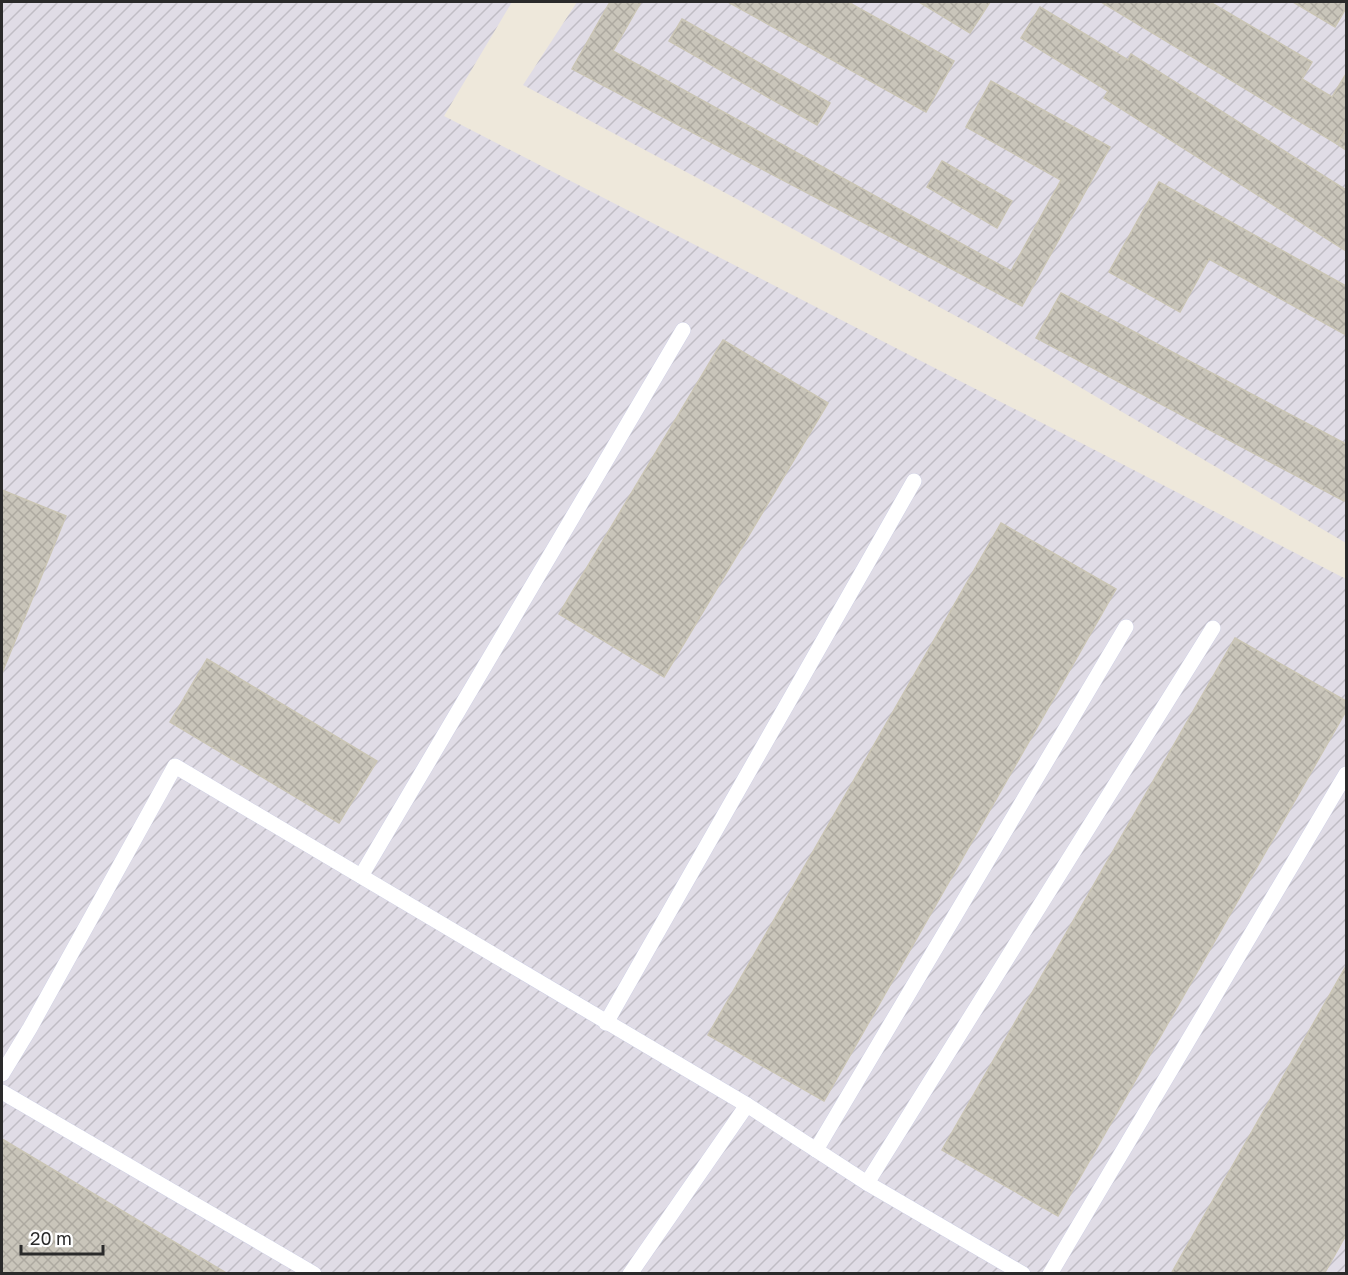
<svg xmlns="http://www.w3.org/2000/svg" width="1348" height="1275" viewBox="0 0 1348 1275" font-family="'Golos Text',sans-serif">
  <defs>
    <pattern id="industrial-furrows" width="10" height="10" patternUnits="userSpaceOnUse" patternTransform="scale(1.5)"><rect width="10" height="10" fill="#e0dce6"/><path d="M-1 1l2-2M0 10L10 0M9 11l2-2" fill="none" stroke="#c0bdc5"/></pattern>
    <pattern id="building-cross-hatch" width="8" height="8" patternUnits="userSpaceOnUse" patternTransform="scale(1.5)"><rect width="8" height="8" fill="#c9c5ba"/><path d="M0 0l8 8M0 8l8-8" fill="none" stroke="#ada9a0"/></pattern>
  </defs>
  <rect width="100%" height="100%" fill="#eee8db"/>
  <!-- industrial -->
  <g fill="url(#industrial-furrows)">
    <path d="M2 2H512L444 116 1346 579V1273L2 1274Z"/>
    <path d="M577 2H1346V543L984 331 523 85Z"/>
  </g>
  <!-- building -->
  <g fill="url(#building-cross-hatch)" stroke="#cac5b4" stroke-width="1.5">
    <path d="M610 2H641L613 51 1011 271 1061 180 966 127 991 81 1110 147 1022 306 572 69Z"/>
    <path d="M728 2H848L954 61 926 112Z"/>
    <path d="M919 2H990L970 33Z"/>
    <path d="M1101 2H1210L1312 62 1302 79 1332 97 1346 74V129L1337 144Z"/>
    <path d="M1293 2H1346V8L1335 27Z"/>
    <path d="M1040 7 1128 60 1131 54 1346 190V251L1104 98 1108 91 1021 38Z"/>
    <path d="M682 19 830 103 817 125 669 41Z"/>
    <path d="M1346 129V150L1337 144Z"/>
    <path d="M942 161 1012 201 997 228 927 187Z"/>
    <path d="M1159 182 1346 286V335L1209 259 1180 312 1109 272Z"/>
    <path d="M1061 293 1346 444V496L1344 501 1036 338Z"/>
    <path d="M723 340 828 403 664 677 559 614Z"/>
    <path d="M2 490 66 516 2 673Z"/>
    <path d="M1001 523 1116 589 824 1101 708 1035Z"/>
    <path d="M1235 638 1346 701V711L1058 1216 942 1150Z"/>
    <path d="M207 659 377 761 339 823 170 722Z"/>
    <path d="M1346 966V1235L1324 1274H1171Z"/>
    <path d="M2 1139 228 1274H2Z"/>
  </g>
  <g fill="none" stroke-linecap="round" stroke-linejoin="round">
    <defs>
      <g id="lane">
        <path d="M361 876 683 330"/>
        <path d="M606 1023 914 481"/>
        <path d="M2 1074 30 1028 175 766 747 1105 630 1274"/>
        <path d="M2 1092 314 1274"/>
        <path d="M747 1105 867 1183 1023 1274"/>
        <path d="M816 1150 1126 627"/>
        <path d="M867 1183 1213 628"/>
        <path d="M1050 1274 1346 774"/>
      </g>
    </defs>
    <!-- lane casing -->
    <use href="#lane" stroke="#d0d1e5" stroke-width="16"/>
    <!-- lane -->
    <use href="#lane" stroke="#fff" stroke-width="15"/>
  </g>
  <!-- border -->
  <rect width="1348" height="1275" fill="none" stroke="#2a2a2a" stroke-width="6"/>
  <!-- scale -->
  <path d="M21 1245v9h82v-9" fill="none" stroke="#2a2a2a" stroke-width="3"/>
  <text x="30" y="1245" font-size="18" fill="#2a2a2a" stroke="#ffffff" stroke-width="4.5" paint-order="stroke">20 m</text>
</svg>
